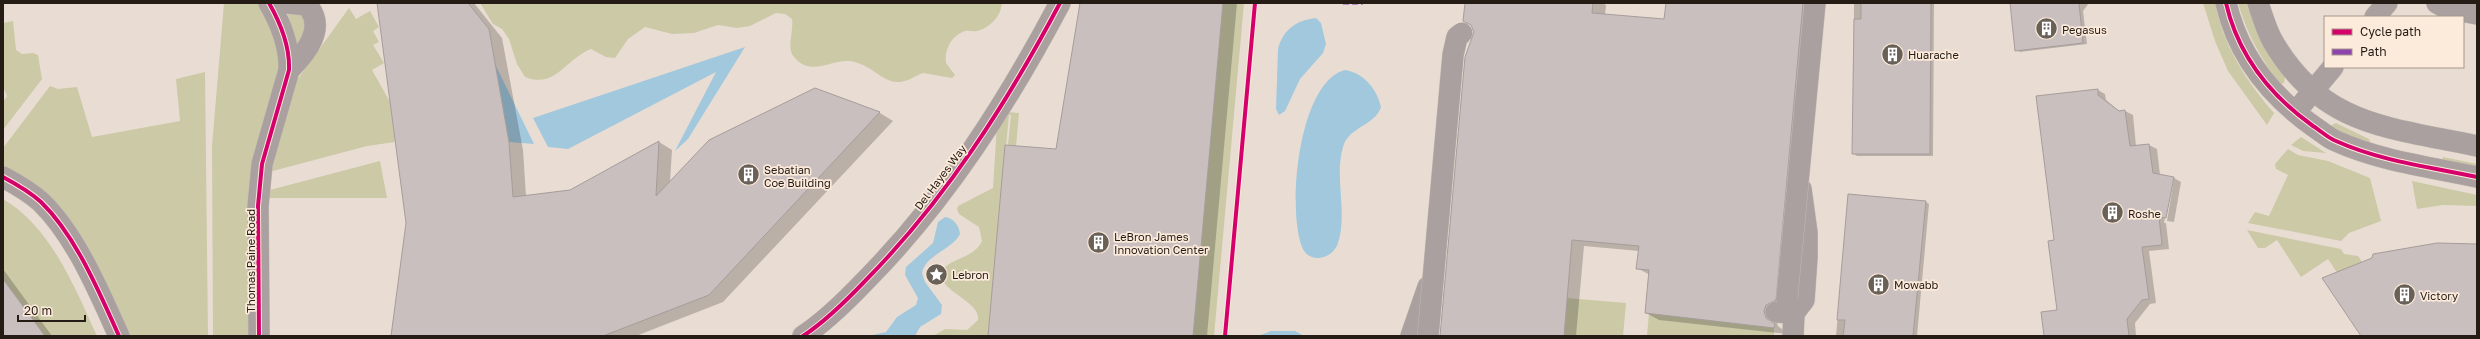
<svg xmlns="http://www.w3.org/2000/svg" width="2480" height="339" viewBox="0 0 2480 339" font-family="'Golos Text',sans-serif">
  <rect width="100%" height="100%" fill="#e9ddd3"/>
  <!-- green -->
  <g fill="#cbc9a6">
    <path d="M224 3H260L276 29 279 69 251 336H213L212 146Z"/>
    <path d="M480 3H1002C1001 16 990 28 977 31 973 32 968 30 965 31 951 36 944 50 946 63L955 75 952 78 923 73C914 76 908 82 898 82 883 83 870 63 849 61 829 60 811 77 794 57 786 48 794 31 792 19L785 14 776 13 750 26 737 28 718 25 694 33 672 34 645 27 628 39 615 58 606 57 591 49C564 60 556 89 525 77L517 64 509 39 502 29 493 24Z"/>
    <path d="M1223 3H1244L1214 336H1193Z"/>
    <path d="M2203 3H2215C2223 45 2246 81 2274 113L2267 125 2228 71 2215 41Z"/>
    <path d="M2238 3H2246L2260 39 2285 78 2284 83 2280 84C2261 59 2247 34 2238 3Z"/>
    <path d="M349 8 356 19 370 11 379 27 373 31 379 42 373 45 384 63 372 70 390 102 395 142 367 146 269 172 290 95 297 80Z"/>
    <path d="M293 9 309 18 298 53 288 15Z"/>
    <path d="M13 21 16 50 22 54 33 53 38 55 42 79 3 130V102L7 96 3 87V23Z"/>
    <path d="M205 72 208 336H127L35 186 3 165V148L50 86 58 89 77 87 92 137 180 121 176 79Z"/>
    <path d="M1008 112 1019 113 1016 146 1008 145 1011 115H1009L988 336H933L945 329 967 330 978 320C981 302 941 292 940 273 948 258 974 259 982 241L979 227 959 214 957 209 958 206 993 188 997 123Z"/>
    <path d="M2336 123 2369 139 2371 144 2349 139 2330 126Z"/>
    <path d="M2301 137 2326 153 2303 151 2291 145Z"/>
    <path d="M2288 149 2298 155 2328 161 2370 178 2381 221 2349 233 2341 241 2248 223 2255 212 2269 216 2288 175 2276 169 2275 164Z"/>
    <path d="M2443 157 2477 164V172L2441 165Z"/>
    <path d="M380 161 387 198H266V191Z"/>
    <path d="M2412 181 2477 195V206L2443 205 2417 209Z"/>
    <path d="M3 199C51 227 75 288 97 336H45L3 279Z"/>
    <path d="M2247 230 2341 249 2344 254 2358 256 2368 271 2344 283 2328 259 2301 277 2277 240 2265 248H2258Z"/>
    <path d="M1567 298 1626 303 1623 336H1564Z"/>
    <path d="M1649 313 1774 328V336H1647Z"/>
  </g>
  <!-- water -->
  <g fill="#a2c8de">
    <path d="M1316 18 1321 23 1326 44 1323 53 1300 79 1285 111 1279 115 1276 109 1278 49C1283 30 1296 20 1316 18Z"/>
    <path d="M745 47 688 139 675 151 716 72 568 149 548 147 533 118Z"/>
    <path d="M495 64 534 144 509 142Z"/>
    <path d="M1345 70C1364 73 1377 89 1381 107 1375 126 1349 126 1343 147 1334 178 1348 212 1338 243 1333 259 1309 265 1302 247 1287 210 1298 82 1345 70Z"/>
    <path d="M945 217C954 218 959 226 960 234 952 250 925 255 922 273L925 282 942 305 941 314 920 327 915 336H868L886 332 897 317 916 305 918 298 905 275 906 267 933 243 938 222Z"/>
    <path d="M1271 331H1295L1304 336H1258Z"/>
  </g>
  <!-- shadow -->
  <g fill="#0003">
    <path d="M378 3H474L502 38 523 150 526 196 571 191 659 142 672 150 670 182 815 89 880 113 893 121 723 302 636 336H392L407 223Z"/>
    <path d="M1081 3H1237L1207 336H989L1057 150Z"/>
    <path d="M1466 3H1602L1606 5 1605 15 1665 20 1667 3H1816L1776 318 1778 326 1786 332V334L1659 320 1646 313 1650 275 1637 268 1639 251 1584 246 1576 336H1441L1475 32Z"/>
    <path d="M1854 3H1934L1933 156H1857L1853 153Z"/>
    <path d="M2011 3H2089L2083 11 2087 44 2020 52 2016 50Z"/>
    <path d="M2098 90 2105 94 2106 100 2120 112 2125 111 2133 115 2136 146 2149 145 2157 149 2160 175 2174 178 2181 182 2174 222 2167 221 2174 179H2172L2164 223H2166L2169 249 2149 251 2156 303 2150 304 2135 323 2136 336H2045L2058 310 2055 241Z"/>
    <path d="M1849 195 1926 202 1929 204 1917 336H1836Z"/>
    <path d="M3 269 52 336H3Z"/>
  </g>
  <!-- building -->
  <g fill="#c9bfbe" stroke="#a69d9b">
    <path d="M377 3H468L489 29 509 142 513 197 570 190 659 141 656 196 709 140 815 88 880 112 709 295 603 336H391L406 223Z"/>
    <path d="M1080 3H1223L1193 336H988L1005 145 1056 149Z"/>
    <path d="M1465 3H1593L1592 13 1664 19 1666 3H1803L1776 300 1766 305 1764 311 1766 318 1775 324 1774 328 1645 313 1649 270 1636 269 1639 246 1572 240 1564 336H1440L1465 57 1474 32 1471 25 1463 21Z"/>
    <path d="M1861 3H1931L1930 154H1852L1854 19H1861Z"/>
    <path d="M2010 3H2079L2083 43 2015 51Z"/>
    <path d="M2098 89V95L2119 111 2125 110 2130 146 2149 144 2153 173 2174 177 2166 218 2159 217 2162 245 2142 247 2149 299 2142 300 2127 319 2129 336H2044L2041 312 2057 310 2048 241 2054 240 2036 96Z"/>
    <path d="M1848 194 1926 201 1913 336H1843L1845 320H1837Z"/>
    <path d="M2437 243 2477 244V336H2361L2322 278 2372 258 2373 254Z"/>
    <path d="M3 279 45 336H3Z"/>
  </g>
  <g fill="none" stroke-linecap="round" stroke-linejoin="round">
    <defs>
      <g id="minor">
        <path d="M287 3 307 5C327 28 306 53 289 70"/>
        <path d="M2226 3C2238 55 2271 96 2313 126 2321 131 2328 138 2336 141 2380 161 2430 167 2477 177"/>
        <path d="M2258 3C2262 15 2266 29 2272 40 2322 127 2389 127 2477 146"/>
        <path d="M2437 3 2446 8 2477 14"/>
        <path d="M2375 17 2387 3"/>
        <path d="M2303 103 2333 67"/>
        <path d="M3 177C16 184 30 192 41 202 76 236 99 292 119 336"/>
        <path d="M1776 312 1794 313 1789 301"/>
        <path d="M259 336 258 206 262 164 289 70C290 46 281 24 269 3"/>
        <path d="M803 336C826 321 847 300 866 280 946 199 1007 103 1060 3"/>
        <path d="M1411 336 1428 287"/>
        <path d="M1793 336 1794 313 1804 300 1807 257V233L1801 189"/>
      </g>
    </defs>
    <!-- minor casing -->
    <use href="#minor" stroke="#c4bab2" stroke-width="22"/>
    <!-- minor -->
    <use href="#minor" stroke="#a9a09f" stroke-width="21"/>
    <defs>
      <g id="minor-bridge">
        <path d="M1787 298 1815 3"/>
        <path d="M1428 336 1453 55 1457 37 1462 33"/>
      </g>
    </defs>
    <!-- minor-bridge casing -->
    <use href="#minor-bridge" stroke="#c4bab2" stroke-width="22" stroke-linecap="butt"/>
    <!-- minor-bridge -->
    <use href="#minor-bridge" stroke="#a9a09f" stroke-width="21"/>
    <!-- quiet -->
    <path stroke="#8e44ad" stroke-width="3" stroke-dasharray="6 3" stroke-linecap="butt" d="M1343 3H1363"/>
    <defs>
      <g id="cycleway">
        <path d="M2226 3C2238 55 2271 96 2313 126 2321 131 2328 138 2336 141 2380 161 2430 167 2477 177"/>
        <path d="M3 177C16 184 30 192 41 202 76 236 99 292 119 336"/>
        <path d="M259 336 258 206 262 164 289 70C290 46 281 24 269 3"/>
        <path d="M803 336C826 321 847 300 866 280 946 199 1007 103 1060 3"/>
        <path d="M1225 336 1255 3"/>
      </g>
    </defs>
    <!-- cycleway casing -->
    <use href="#cycleway" stroke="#fceadb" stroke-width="6"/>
    <!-- cycleway -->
    <use href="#cycleway" stroke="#d6006c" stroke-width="4"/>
  </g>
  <!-- icons -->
  <defs>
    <symbol id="building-disc" viewBox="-11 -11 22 22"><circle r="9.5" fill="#696058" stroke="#fceadb"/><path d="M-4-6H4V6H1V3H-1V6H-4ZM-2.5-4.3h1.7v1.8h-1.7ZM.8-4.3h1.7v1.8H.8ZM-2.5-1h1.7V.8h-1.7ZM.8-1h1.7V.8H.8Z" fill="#fff"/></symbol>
    <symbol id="sight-disc" viewBox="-11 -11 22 22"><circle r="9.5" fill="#696058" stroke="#fceadb"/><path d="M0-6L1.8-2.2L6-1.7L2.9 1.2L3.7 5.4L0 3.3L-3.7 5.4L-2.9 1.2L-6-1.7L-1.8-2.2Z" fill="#fff"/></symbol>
  </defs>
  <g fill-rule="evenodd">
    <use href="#building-disc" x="2034" y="16" width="25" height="25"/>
    <use href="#building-disc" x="1880" y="42" width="25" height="25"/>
    <use href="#building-disc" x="736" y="162" width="25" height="25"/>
    <use href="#building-disc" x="2100" y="200" width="25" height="25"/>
    <use href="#building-disc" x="1086" y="230" width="25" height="25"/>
    <use href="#sight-disc" x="924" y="262" width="25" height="25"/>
    <use href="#building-disc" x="1866" y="272" width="25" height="25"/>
    <use href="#building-disc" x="2392" y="282" width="25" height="25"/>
  </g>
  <g text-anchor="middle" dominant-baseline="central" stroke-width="3.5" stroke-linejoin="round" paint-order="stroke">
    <!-- poi labels -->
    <g font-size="11" fill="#241c15" stroke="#fceadb" text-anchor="start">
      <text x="2062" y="29">Pegasus</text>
      <text x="1908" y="54">Huarache</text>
      <text x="764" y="169">Sebatian<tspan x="764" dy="13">Coe Building</tspan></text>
      <text x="2128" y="213">Roshe</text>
      <text x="1114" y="236">LeBron James<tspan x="1114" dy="13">Innovation Center</tspan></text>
      <text x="952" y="274">Lebron</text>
      <text x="1894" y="284">Mowabb</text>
      <text x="2420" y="295">Victory</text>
    </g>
    <!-- street labels -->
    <g font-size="11" fill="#241c15" stroke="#fceadb">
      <text transform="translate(940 177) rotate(-53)">Del Hayes Way</text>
      <text transform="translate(250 261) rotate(-90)">Thomas Paine Road</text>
    </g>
  </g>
  <!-- border -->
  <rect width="2480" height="339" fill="none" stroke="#241c15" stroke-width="8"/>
  <!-- legend -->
  <rect x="2324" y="16" width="140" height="52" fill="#fceadb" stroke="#a6988c"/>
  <rect x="2332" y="29" width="20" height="6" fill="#d6006c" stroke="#a6988c"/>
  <text x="2360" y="36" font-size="12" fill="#241c15">Cycle path</text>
  <rect x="2332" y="49" width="20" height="6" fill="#8e44ad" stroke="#a6988c"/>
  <text x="2360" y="56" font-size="12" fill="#241c15">Path</text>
  <!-- scale -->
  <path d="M18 315v6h67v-6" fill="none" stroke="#241c15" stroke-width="2"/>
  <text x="24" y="315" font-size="12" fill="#241c15" stroke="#fceadb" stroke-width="3" paint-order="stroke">20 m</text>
</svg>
